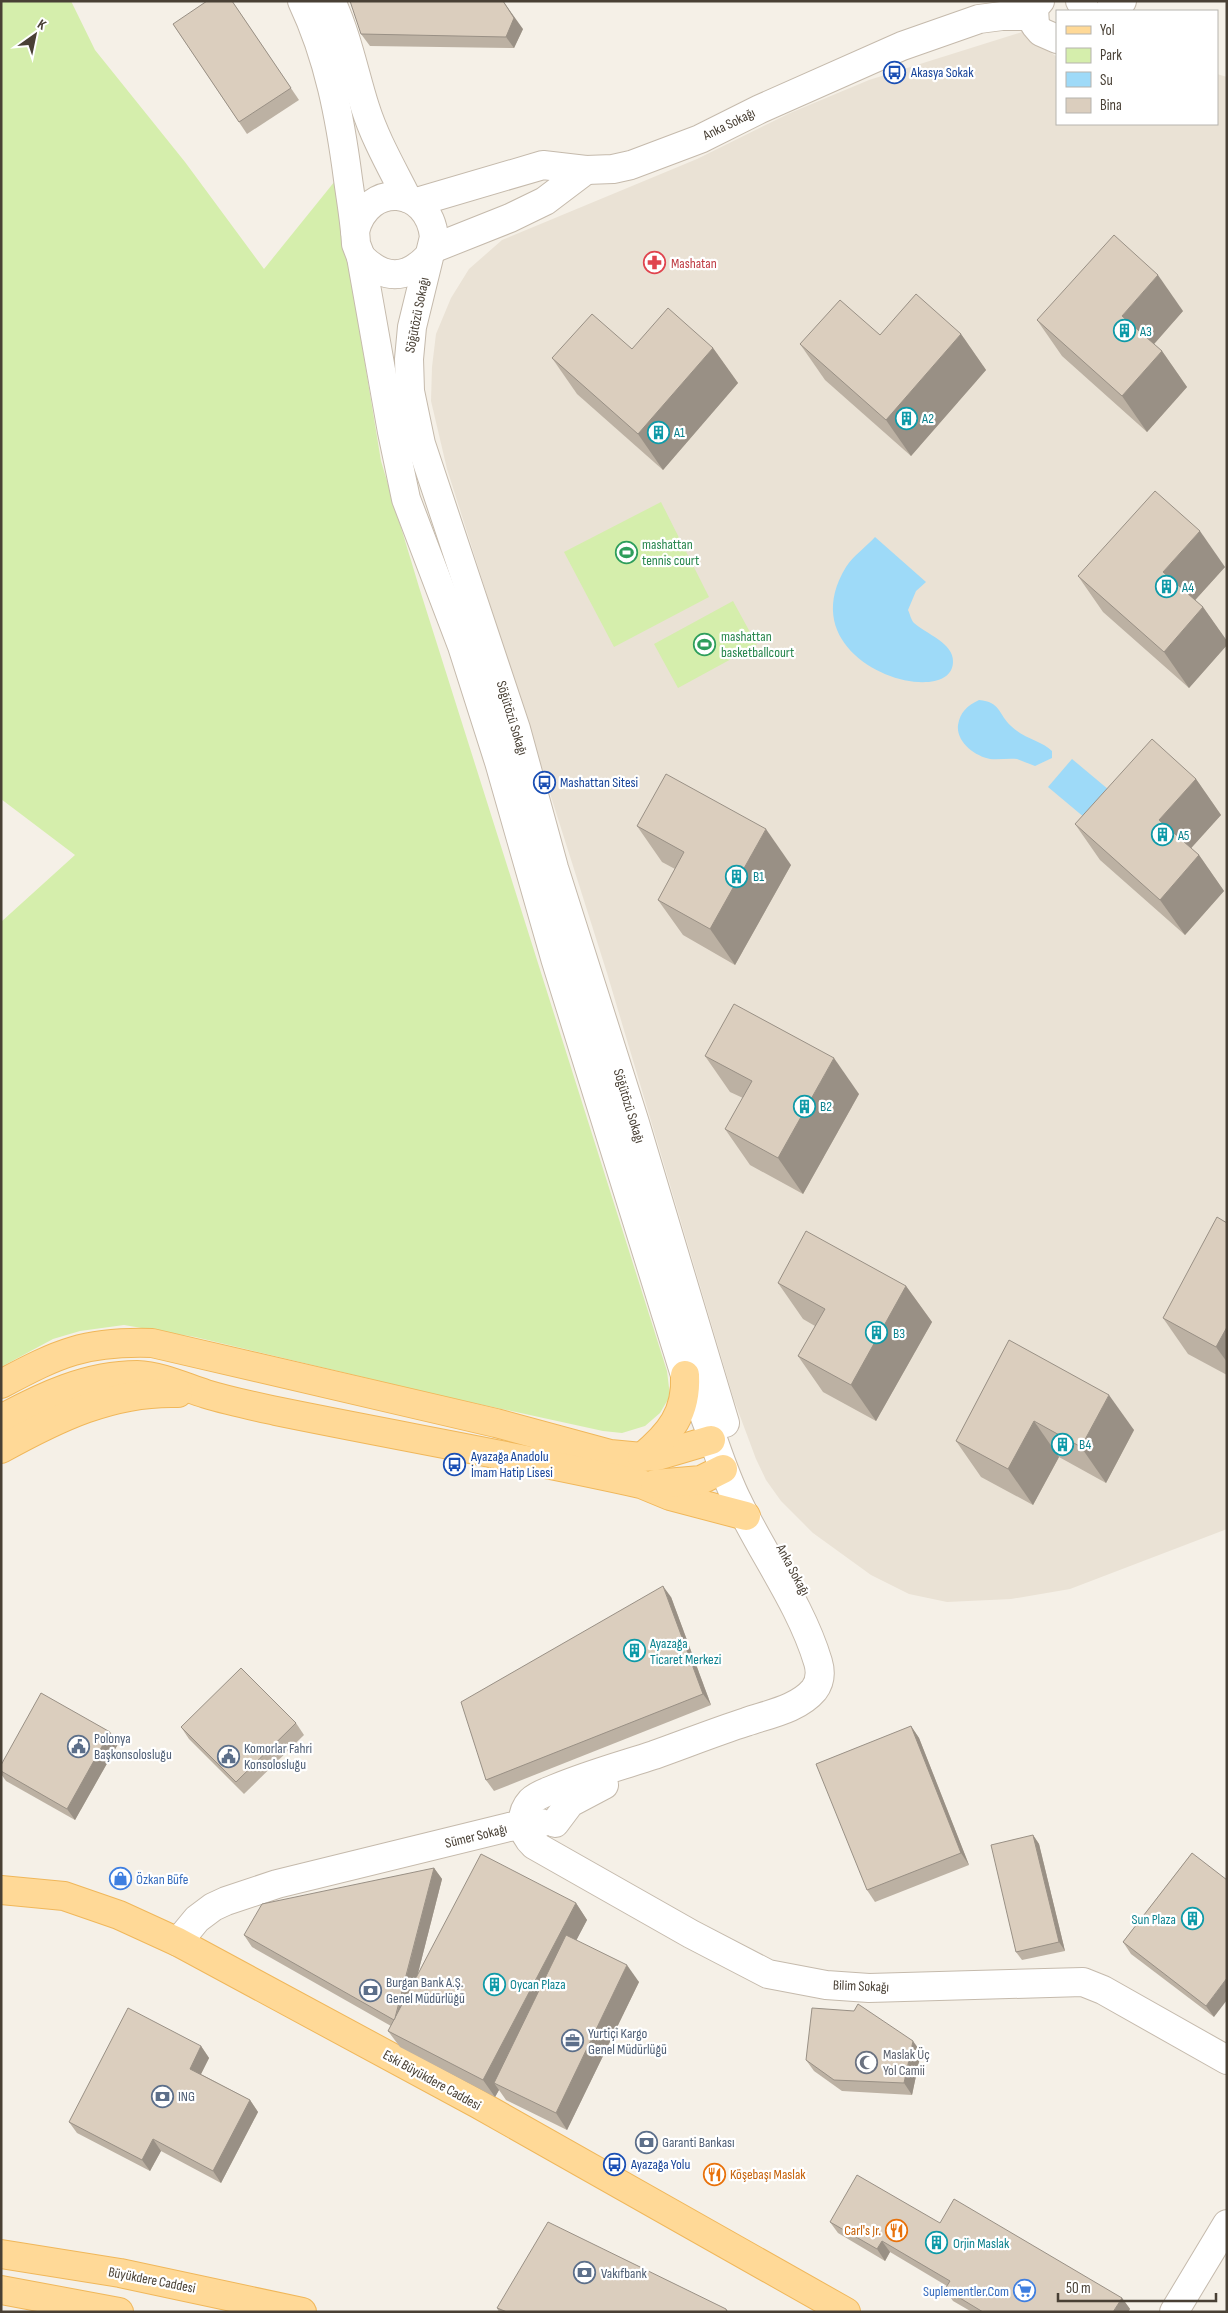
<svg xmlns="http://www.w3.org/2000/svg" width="1228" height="2313" viewBox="0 0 1228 2313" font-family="'Sofia Sans Condensed',sans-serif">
  <rect width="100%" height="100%" fill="#f5f0e7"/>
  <!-- residential -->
  <path fill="#eae2d5" d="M1022 32 1057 57V124H1217V74L1227 77V1529L1070 1589 1011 1599 947 1602 909 1594 871 1575 813 1533 781 1501 766 1480 756 1459 734 1400 607 973 447 469 431 401 432 367 436 334 451 298 469 269 502 240 697 159 790 113 869 80Z"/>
  <!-- green -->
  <g fill="#d5eeac">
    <path d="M1 1H71L95 50 185 162 264 269 335 181 381 461 419 587 667 1371 670 1396 660 1413 645 1426 622 1433 603 1431 442 1396 195 1337 124 1325 80 1331 53 1339 1 1367V922L75 855 1 799Z"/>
    <path d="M661 502 709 597 614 647 564 552Z"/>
    <path d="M733 601 757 645 678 688 654 644Z"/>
  </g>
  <!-- water -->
  <g fill="#9edaf8">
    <path d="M875 537 926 582 916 591 908 610C910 614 911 620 914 623 926 634 954 643 953 662 952 712 786 665 846 567 853 556 866 547 875 537Z"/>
    <path d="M979 700C1001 702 998 714 1011 726 1024 739 1042 741 1052 751V758L1035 766C1029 764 1023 761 1017 759 1008 758 999 760 990 759 975 756 956 742 958 725 960 712 967 706 979 700Z"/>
    <path d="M1072 759 1127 805 1103 833 1048 787Z"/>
  </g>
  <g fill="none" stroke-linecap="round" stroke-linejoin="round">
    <defs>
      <g id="minor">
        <path d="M302 1C329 58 340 118 348 179 351 201 355 223 356 244L361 257 392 432 406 499 462 646 499 762 555 958 685 1375C708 1413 717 1460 737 1500 762 1553 801 1605 818 1662 821 1672 820 1682 814 1690 798 1709 769 1714 746 1722 715 1732 685 1744 654 1755 620 1766 587 1775 554 1789 547 1792 537 1795 531 1801 519 1814 521 1833 534 1845L691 1934 768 1974 826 1985 869 1988 1083 1982 1103 1990 1227 2060"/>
        <path d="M331 1C347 35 354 72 365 107 375 139 392 168 407 198"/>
        <path d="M1040 1 1034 8 1035 25 1041 32 1057 39"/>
        <path d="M1080 1 1086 11"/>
        <path d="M1109 11 1122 1"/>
        <path d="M417 202 543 165 586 170 613 169 631 165 700 139 760 109 902 46 979 19 1002 16H1033"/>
        <path d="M355 231C368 181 429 186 434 237L412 327 409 359 410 391 421 444 516 729 554 868 635 1123 725 1423"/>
        <path d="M432 249 510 218 545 201 586 170"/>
        <path d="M361 257C384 280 406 280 428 257"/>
        <path d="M555 1823 570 1803 604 1785"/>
        <path d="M178 1942 197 1919 213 1907 226 1901 277 1884 509 1827 541 1823"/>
        <path d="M1174 2312 1227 2224"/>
      </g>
      <g id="major">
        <path d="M1 1384C59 1353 85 1341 152 1343L496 1423 610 1454 642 1457 657 1456 711 1440"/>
        <path d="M1 1419C43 1396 88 1375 137 1375 161 1376 184 1387 206 1394 229 1401 253 1406 276 1411 398 1436 520 1457 641 1484L670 1496 746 1516"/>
        <path d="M1 1449C57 1418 112 1391 178 1393"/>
        <path d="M642 1457C670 1434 687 1413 685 1375"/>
        <path d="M655 1484 701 1480 723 1469"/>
        <path d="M1 1890 64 1896 119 1915 178 1942 478 2104 846 2312"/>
        <path d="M1 2254 120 2273 302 2312"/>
        <path d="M1 2290 119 2312"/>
      </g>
    </defs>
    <!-- minor casing -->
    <use href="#minor" stroke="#c5baac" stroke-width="30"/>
    <!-- major casing -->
    <use href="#major" stroke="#f0b75a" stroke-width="30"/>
    <!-- minor -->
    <use href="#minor" stroke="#fff" stroke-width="28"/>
    <!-- major -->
    <use href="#major" stroke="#ffd997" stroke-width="28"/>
  </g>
  <!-- wall -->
  <g fill="#bcb1a3">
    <path d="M232 1 299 100 247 134 173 24Z"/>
    <path d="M523 29 514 48 370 46 361 34Z"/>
    <path d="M1183 311 1154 344 1162 351 1187 387 1147 432 1062 356 1037 320Z"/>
    <path d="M961 334 986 370 911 456 825 380 800 344 880 335Z"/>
    <path d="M713 348 738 383 663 470 577 394 552 358 632 349Z"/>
    <path d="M1225 567 1195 600 1203 607 1227 641V645L1189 688 1103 612 1078 576Z"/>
    <path d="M1196 779 1221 815 1191 848 1199 855 1224 891 1185 935 1100 860 1075 824Z"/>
    <path d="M637 826 791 865 735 965 683 935 658 900 675 869 662 862Z"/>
    <path d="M705 1056 859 1094 803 1194 750 1165 725 1129 743 1098 730 1092Z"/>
    <path d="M1227 1223V1375L1188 1354 1163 1318Z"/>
    <path d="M778 1283 906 1286 932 1322 876 1421 823 1392 798 1356 815 1326 803 1319Z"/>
    <path d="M1009 1340 1134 1430 1106 1483 1059 1457 1033 1505 981 1477 956 1441Z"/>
    <path d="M671 1597 711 1705 494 1791 486 1780Z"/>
    <path d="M296 1723 304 1735 244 1794 189 1739 181 1727Z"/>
    <path d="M911 1726 919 1738 969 1865 875 1902 867 1890Z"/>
    <path d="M118 1744 75 1820 6 1781 1 1774V1765Z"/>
    <path d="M1033 1835 1039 1844 1065 1951 1022 1960 1016 1952Z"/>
    <path d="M1192 1853 1214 2017 1131 1954 1123 1942Z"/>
    <path d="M434 1868 442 1879 417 1977 576 1903 587 1920 576 1940 639 1982 567 2130 506 2100 499 2090 495 2097 400 2047 388 2031 391 2026 252 1947 244 1935Z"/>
    <path d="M201 2046 209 2058 201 2074 250 2100 258 2112 221 2183 161 2151 150 2171 77 2133 69 2122Z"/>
    <path d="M921 2052 912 2095 842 2091 814 2071 806 2060Z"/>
    <path d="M830 2222 940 2223 1122 2298 1130 2309 1128 2312H972L953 2301 945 2289 947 2286 890 2252 885 2261 838 2233Z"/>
    <path d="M497 2308 726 2309 729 2312H499Z"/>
  </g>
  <!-- shaded-wall -->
  <g fill="#999085">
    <path d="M503 1 523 29 514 48 506 37Z"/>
    <path d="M1158 275 1183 311 1147 352 1122 316Z"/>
    <path d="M961 334 986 370 911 456 886 420Z"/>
    <path d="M713 348 738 383 663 470 638 434Z"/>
    <path d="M1162 351 1187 387 1147 432 1122 396Z"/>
    <path d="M1200 531 1225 567 1188 608 1163 572Z"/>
    <path d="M1203 607 1227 641V645L1189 688 1164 652Z"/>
    <path d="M1196 779 1221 815 1184 856 1159 820Z"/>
    <path d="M766 829 791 865 735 965 710 929Z"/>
    <path d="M1199 855 1224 891 1185 935 1160 900Z"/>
    <path d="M834 1058 859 1094 803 1194 778 1158Z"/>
    <path d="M906 1286 932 1322 876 1421 851 1385Z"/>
    <path d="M1227 1327V1362L1216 1347Z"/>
    <path d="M1109 1395 1134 1430 1106 1483 1081 1447Z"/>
    <path d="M1034 1421 1059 1457 1033 1505 1008 1469Z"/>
    <path d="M663 1586 671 1597 711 1705 703 1694Z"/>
    <path d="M911 1726 919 1738 969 1865 961 1853Z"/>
    <path d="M110 1732 118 1744 75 1820 67 1809Z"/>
    <path d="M1033 1835 1039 1844 1065 1951 1059 1942Z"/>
    <path d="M434 1868 442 1879 403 2032 395 2021Z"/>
    <path d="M576 1903 587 1920 500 2086 494 2083 499 2090 495 2097 483 2080Z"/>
    <path d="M627 1965 639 1982 567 2130 556 2113Z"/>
    <path d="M1227 1978V2000L1214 2017 1206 2006Z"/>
    <path d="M913 2041 921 2052 912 2095 904 2083Z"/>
    <path d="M201 2046 209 2058 198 2080 190 2069Z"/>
    <path d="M250 2100 258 2112 221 2183 213 2171Z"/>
    <path d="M153 2139 161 2151 150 2171 142 2160Z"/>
    <path d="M882 2241 890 2252 885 2261 877 2249Z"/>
    <path d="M1122 2298 1130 2309 1128 2312H1113Z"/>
  </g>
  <!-- building -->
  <g fill="#dbcebe" stroke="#999085">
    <path d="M207 1H232L291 88 239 122 173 24Z"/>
    <path d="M350 1H503L514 18 506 37 361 34Z"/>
    <path d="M1114 235 1158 275 1122 316 1162 351 1122 396 1037 320Z"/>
    <path d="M916 294 961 334 886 420 800 344 840 300 880 335Z"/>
    <path d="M668 308 713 348 638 434 552 358 592 314 632 349Z"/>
    <path d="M1155 491 1200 531 1163 572 1203 607 1164 652 1078 576Z"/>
    <path d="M1152 739 1196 779 1159 820 1199 855 1160 900 1075 824Z"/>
    <path d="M666 774 766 829 710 929 658 900 684 852 637 826Z"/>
    <path d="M734 1004 834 1058 778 1158 725 1129 752 1081 705 1056Z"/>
    <path d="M1217 1217 1227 1223V1327L1216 1347 1163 1318Z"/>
    <path d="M806 1231 906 1286 851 1385 798 1356 825 1309 778 1283Z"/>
    <path d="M1009 1340 1109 1395 1081 1447 1034 1421 1008 1469 956 1441Z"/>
    <path d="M663 1586 703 1694 486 1780 461 1702Z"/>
    <path d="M241 1668 296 1723 236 1782 181 1727Z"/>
    <path d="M41 1693 110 1732 67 1809 1 1771V1765Z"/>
    <path d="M911 1726 961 1853 867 1890 816 1764Z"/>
    <path d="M1033 1835 1059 1942 1016 1952 991 1845Z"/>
    <path d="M1192 1853 1227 1880V1978L1206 2006 1123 1942Z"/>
    <path d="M481 1854 576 1903 483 2080 388 2031Z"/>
    <path d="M434 1868 395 2018 394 2020 244 1935 262 1904Z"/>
    <path d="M566 1935 627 1965 556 2113 494 2083Z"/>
    <path d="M858 2004 913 2041 904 2083 834 2080 806 2060 812 2008 854 2011Z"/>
    <path d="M128 2008 201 2046 190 2069 250 2100 213 2171 153 2139 142 2160 69 2122Z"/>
    <path d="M857 2175 940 2223 954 2199 1122 2298 1113 2312H983L945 2289 950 2281 882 2241 877 2249 830 2222Z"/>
    <path d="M548 2222 726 2309 727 2312H507L497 2308Z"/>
  </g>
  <!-- icons -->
  <defs>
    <symbol id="bus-ring" viewBox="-11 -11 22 22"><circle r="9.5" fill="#fff" stroke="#1a4fb4" stroke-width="1.5"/><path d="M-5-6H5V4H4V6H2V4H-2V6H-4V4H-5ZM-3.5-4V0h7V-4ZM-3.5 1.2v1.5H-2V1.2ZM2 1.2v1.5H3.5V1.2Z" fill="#1a4fb4"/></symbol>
    <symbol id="pharmacy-ring" viewBox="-11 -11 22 22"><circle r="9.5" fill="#fff" stroke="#e0444e" stroke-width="1.5"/><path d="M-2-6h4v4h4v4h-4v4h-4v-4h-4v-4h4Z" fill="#e0444e"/></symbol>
    <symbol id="building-ring" viewBox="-11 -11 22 22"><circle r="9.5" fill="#fff" stroke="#0f9aa8" stroke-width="1.5"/><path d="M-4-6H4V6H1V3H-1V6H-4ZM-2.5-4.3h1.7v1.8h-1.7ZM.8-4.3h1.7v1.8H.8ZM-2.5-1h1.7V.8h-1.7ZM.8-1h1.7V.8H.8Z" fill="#0f9aa8"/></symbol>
    <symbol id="stadium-ring" viewBox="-11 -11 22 22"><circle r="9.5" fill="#fff" stroke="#2e9e5b" stroke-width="1.5"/><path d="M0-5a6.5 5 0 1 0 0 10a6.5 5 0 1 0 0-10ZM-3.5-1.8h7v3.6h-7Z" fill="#2e9e5b"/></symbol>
    <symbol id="civic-ring" viewBox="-11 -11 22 22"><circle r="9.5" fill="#fff" stroke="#5c6f8a" stroke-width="1.5"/><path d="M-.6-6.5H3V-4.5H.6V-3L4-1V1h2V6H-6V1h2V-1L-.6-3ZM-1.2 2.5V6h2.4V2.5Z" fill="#5c6f8a"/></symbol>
    <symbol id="shop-ring" viewBox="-11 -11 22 22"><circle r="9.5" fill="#fff" stroke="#3f7fe0" stroke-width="1.5"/><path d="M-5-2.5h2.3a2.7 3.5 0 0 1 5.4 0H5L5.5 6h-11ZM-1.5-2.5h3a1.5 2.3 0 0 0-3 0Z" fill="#3f7fe0"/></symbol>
    <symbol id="bank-ring" viewBox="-11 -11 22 22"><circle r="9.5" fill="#fff" stroke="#5c6f8a" stroke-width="1.5"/><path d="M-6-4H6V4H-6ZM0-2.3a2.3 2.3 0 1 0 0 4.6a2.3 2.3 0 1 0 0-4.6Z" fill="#5c6f8a"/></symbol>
    <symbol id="office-ring" viewBox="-11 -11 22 22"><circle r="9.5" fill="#fff" stroke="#5c6f8a" stroke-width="1.5"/><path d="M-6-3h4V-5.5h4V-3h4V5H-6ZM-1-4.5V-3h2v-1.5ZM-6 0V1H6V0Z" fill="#5c6f8a"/></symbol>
    <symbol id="mosque-ring" viewBox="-11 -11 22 22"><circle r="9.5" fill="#fff" stroke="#6b7280" stroke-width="1.5"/><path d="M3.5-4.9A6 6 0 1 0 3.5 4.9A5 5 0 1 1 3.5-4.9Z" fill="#6b7280"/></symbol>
    <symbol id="restaurant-ring" viewBox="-11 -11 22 22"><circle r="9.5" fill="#fff" stroke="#e8710a" stroke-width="1.5"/><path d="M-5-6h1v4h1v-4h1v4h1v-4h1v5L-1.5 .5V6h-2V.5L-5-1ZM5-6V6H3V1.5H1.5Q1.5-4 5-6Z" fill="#e8710a"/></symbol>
    <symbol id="supermarket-ring" viewBox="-11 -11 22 22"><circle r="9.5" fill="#fff" stroke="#3f7fe0" stroke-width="1.5"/><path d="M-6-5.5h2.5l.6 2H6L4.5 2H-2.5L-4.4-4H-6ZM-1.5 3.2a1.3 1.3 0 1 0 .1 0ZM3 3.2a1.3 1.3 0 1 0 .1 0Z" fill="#3f7fe0"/></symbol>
  </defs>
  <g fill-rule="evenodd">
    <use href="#bus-ring" x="882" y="60" width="25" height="25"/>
    <use href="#pharmacy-ring" x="642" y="250" width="25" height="25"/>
    <use href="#building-ring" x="1112" y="318" width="25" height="25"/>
    <use href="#building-ring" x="894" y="406" width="25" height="25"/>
    <use href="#building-ring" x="646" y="420" width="25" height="25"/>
    <use href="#stadium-ring" x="614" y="540" width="25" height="25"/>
    <use href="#building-ring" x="1154" y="574" width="25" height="25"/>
    <use href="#stadium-ring" x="692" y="632" width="25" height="25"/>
    <use href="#bus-ring" x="532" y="770" width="25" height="25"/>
    <use href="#building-ring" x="1150" y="822" width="25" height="25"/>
    <use href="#building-ring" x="724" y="864" width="25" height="25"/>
    <use href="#building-ring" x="792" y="1094" width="25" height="25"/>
    <use href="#building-ring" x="864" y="1320" width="25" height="25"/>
    <use href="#building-ring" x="1050" y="1432" width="25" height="25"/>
    <use href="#bus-ring" x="442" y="1452" width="25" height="25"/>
    <use href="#building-ring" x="622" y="1638" width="25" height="25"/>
    <use href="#civic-ring" x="66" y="1734" width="25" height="25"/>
    <use href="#civic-ring" x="216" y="1744" width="25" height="25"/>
    <use href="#shop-ring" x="108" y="1866" width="25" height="25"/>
    <use href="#building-ring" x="1180" y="1906" width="25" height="25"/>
    <use href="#building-ring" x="482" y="1972" width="25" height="25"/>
    <use href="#bank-ring" x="358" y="1978" width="25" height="25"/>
    <use href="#office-ring" x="560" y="2028" width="25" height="25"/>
    <use href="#mosque-ring" x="854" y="2050" width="25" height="25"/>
    <use href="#bank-ring" x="150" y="2084" width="25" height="25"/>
    <use href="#bank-ring" x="634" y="2130" width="25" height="25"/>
    <use href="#bus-ring" x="602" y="2152" width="25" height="25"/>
    <use href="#restaurant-ring" x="702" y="2162" width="25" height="25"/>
    <use href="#restaurant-ring" x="884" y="2218" width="25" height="25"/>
    <use href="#building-ring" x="924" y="2230" width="25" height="25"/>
    <use href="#bank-ring" x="572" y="2260" width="25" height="25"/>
    <use href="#supermarket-ring" x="1012" y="2278" width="25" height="25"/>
  </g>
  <g text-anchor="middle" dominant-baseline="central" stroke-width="4.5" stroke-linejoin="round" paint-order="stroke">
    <!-- transit labels -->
    <g font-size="14" fill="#164399" stroke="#fff" text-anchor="start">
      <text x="911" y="72">Akasya Sokak</text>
      <text x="560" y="782">Mashattan Sitesi</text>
      <text x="471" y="1456">Ayazağa Anadolu<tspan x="471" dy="16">İmam Hatip Lisesi</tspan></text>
      <text x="631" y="2164">Ayazağa Yolu</text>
    </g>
    <!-- street labels -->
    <g font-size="14" fill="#494035" stroke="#fff">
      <text transform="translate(729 124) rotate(-26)">Anka Sokağı</text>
      <text transform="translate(417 315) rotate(-79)">Söğütözü Sokağı</text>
      <text transform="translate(512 718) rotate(73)">Söğütözü Sokağı</text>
      <text transform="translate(629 1106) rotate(73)">Söğütözü Sokağı</text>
      <text transform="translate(793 1570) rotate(62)">Anka Sokağı</text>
      <text transform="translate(476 1836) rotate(-14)">Sümer Sokağı</text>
      <text transform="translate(861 1986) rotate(2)">Bilim Sokağı</text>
      <text transform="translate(432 2080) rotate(29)">Eski Büyükdere Caddesi</text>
      <text transform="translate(152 2280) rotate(11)">Büyükdere Caddesi</text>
    </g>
    <!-- health labels -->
    <g font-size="14" fill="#be3a42" stroke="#fff" text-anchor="start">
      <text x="671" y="263">Mashatan</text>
    </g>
    <!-- culture labels -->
    <g font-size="14" fill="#0d838f" stroke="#fff" text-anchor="start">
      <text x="1140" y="331">A3</text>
      <text x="922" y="418">A2</text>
      <text x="674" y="432">A1</text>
      <text x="1182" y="587">A4</text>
      <text x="1178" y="835">A5</text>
      <text x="753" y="876">B1</text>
      <text x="820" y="1106">B2</text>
      <text x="893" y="1333">B3</text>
      <text x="1079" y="1444">B4</text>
      <text x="650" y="1643">Ayazağa<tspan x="650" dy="16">Ticaret Merkezi</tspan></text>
      <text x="1176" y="1919" text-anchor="end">Sun Plaza</text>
      <text x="510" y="1984">Oycan Plaza</text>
      <text x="953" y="2243">Orjin Maslak</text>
    </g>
    <!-- leisure labels -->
    <g font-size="14" fill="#27864d" stroke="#fff" text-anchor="start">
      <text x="642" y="544">mashattan<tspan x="642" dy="16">tennis court</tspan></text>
      <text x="721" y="636">mashattan<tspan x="721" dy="16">basketballcourt</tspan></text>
    </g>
    <!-- service labels -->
    <g font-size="14" fill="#4e5e75" stroke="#fff" text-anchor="start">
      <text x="94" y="1738">Polonya<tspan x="94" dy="16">Başkonsolosluğu</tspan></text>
      <text x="244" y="1748">Komorlar Fahri<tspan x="244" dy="16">Konsolosluğu</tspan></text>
      <text x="386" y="1982">Burgan Bank A.Ş.<tspan x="386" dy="16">Genel Müdürlüğü</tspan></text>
      <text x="588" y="2033">Yurtiçi Kargo<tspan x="588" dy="16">Genel Müdürlüğü</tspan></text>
      <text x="178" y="2096">ING</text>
      <text x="662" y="2142">Garanti Bankası</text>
      <text x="601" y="2273">Vakıfbank</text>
    </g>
    <!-- shop labels -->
    <g font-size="14" fill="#366cbe" stroke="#fff" text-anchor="start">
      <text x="136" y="1879">Özkan Büfe</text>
      <text x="1009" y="2291" text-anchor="end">Suplementler.Com</text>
    </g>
    <!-- worship labels -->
    <g font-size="14" fill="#5b616d" stroke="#fff" text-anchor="start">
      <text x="883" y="2054">Maslak Üç<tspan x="883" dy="16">Yol Camii</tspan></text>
    </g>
    <!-- food labels -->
    <g font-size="14" fill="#c56008" stroke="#fff" text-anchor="start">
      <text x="730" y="2174">Köşebaşı Maslak</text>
      <text x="881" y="2230" text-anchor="end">Carl's Jr.</text>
    </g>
  </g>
  <!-- border -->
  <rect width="1228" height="2313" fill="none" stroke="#494035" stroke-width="5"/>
  <!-- legend -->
  <rect x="1056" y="10" width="162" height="115" fill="#ffffff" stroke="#b6b3ae"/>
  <rect x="1066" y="26" width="25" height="8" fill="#ffd997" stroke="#b6b3ae"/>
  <text x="1100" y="35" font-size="15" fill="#494035">Yol</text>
  <rect x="1066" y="48" width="25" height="15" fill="#d5eeac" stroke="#b6b3ae"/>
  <text x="1100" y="60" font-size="15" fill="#494035">Park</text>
  <rect x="1066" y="72" width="25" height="15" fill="#9edaf8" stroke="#b6b3ae"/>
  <text x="1100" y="85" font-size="15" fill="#494035">Su</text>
  <rect x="1066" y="98" width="25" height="15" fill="#dbcebe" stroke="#b6b3ae"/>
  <text x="1100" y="110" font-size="15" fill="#494035">Bina</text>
  <!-- north arrow -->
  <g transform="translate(35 35) rotate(33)" stroke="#ffffff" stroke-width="4" paint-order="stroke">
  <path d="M0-4L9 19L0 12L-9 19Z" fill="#494035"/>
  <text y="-8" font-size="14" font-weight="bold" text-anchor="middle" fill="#494035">K</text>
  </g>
  <!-- scale -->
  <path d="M1058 2293v8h158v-8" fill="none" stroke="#494035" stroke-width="2.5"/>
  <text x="1066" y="2293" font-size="15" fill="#494035" stroke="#ffffff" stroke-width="4" paint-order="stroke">50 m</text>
</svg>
